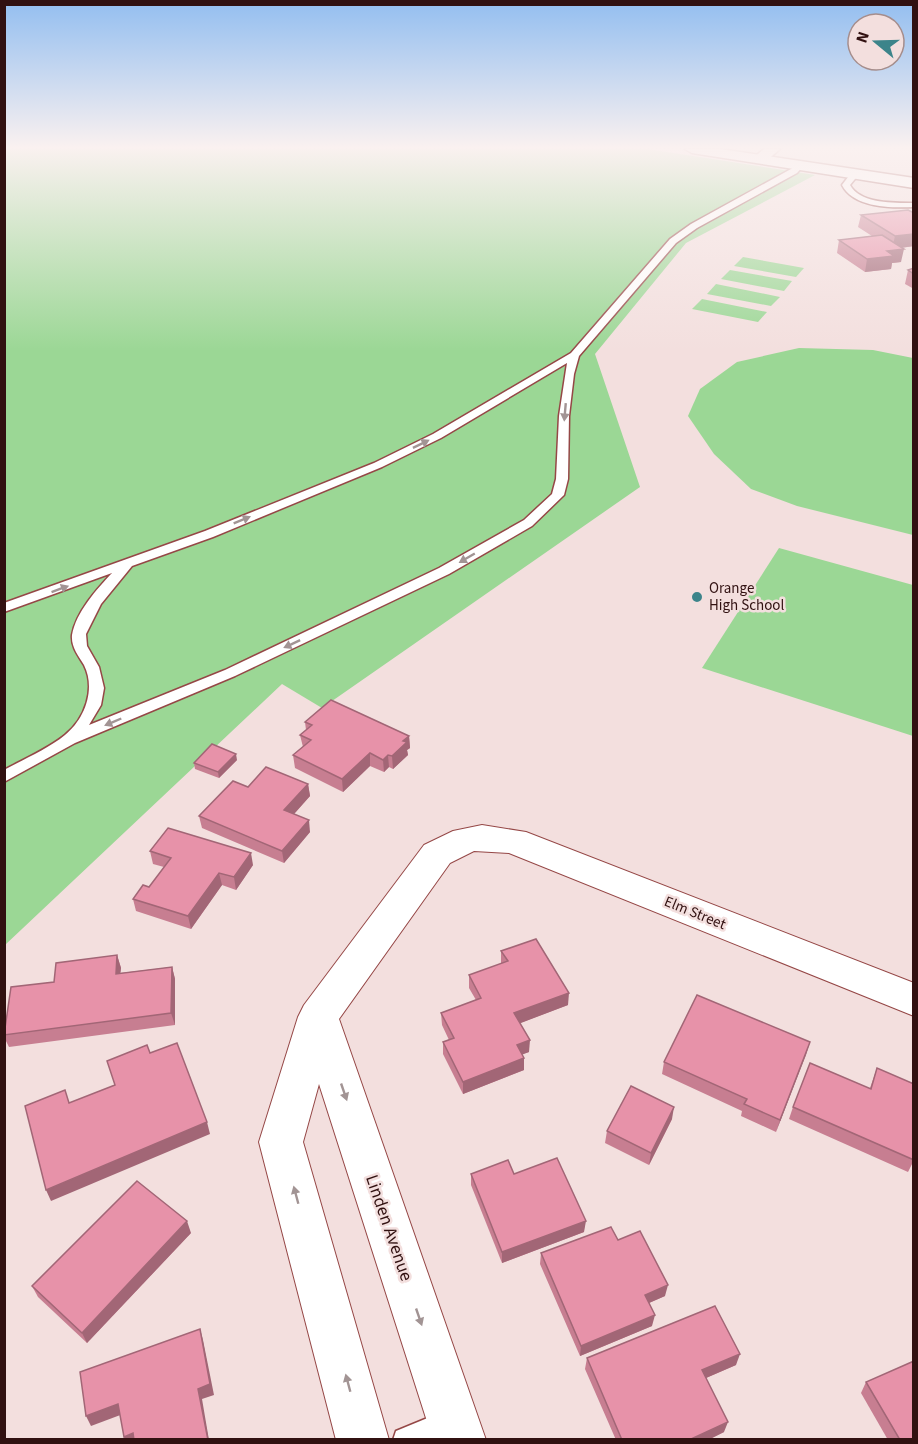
<svg xmlns="http://www.w3.org/2000/svg" width="918" height="1444" viewBox="0 0 918 1444" font-family="'Source Sans 3',sans-serif">
  <rect width="100%" height="100%" fill="#f3dfde"/>
  <!-- green -->
  <g fill="#9bd795">
    <path d="M5 149H648L815 175 686 243 595 354 640 487 322 708 282 684 5 945Z"/>
    <path d="M743 257 804 268 796 277 734 266Z"/>
    <path d="M730 270 792 281 784 291 721 279Z"/>
    <path d="M716 284 780 297 771 306 707 294Z"/>
    <path d="M702 299 767 312 758 322 692 309Z"/>
    <path d="M799 348 873 350 913 358V535L797 506 751 489 714 454 688 416 700 389 737 362Z"/>
    <path d="M779 548 913 585V736L702 668Z"/>
  </g>
  <g fill="none" stroke-linecap="round" stroke-linejoin="round">
    <defs>
      <g id="lane">
        <path d="M798 164 804 165 797 173 697 228 676 243 579 356 574 374 569 416 568 479 564 495 532 526 449 574 235 676 75 743 4 782V770C24 759 48 749 65 735 85 719 96 689 84 665 78 655 71 647 72 635 76 612 97 589 112 573L4 612V603L205 531 374 463 433 434 571 353 670 239 691 224 791 169ZM567 363 559 416 556 479 552 494 524 520 439 568 225 670 89 725 101 705 104 688 99 667 87 646 86 634 101 604 132 566 213 537 382 467 441 438Z"/>
        <path d="M852 172 859 174 850 185C860 204 895 203 914 203V207C891 208 854 208 842 185Z"/>
        <path d="M447 1410 456 1414 460 1423 456 1432 437 1440H393L396 1431Z"/>
      </g>
      <path id="street" d="M482 825 526 832 914 983V1016L509 853 474 851 450 863 339 1019 486 1440H433L319 1084 303 1142 389 1440H336L259 1142 298 1017 304 1005 424 845 453 831Z"/>
      <path id="secondary" d="M764 149H780L765 162H755L752 159Z"/>
      <path id="highway" d="M685 149H720L914 178V188L692 153Z"/>
    </defs>
    <!-- lane casing -->
    <use href="#lane" stroke="#954746" stroke-width="3"/>
    <!-- street casing -->
    <use href="#street" stroke="#954746" stroke-width="2"/>
    <!-- secondary casing -->
    <use href="#secondary" stroke="#954746" stroke-width="3"/>
    <!-- highway casing -->
    <use href="#highway" stroke="#954746" stroke-width="3"/>
    <!-- lane -->
    <use href="#lane" fill="#fff" fill-rule="evenodd"/>
    <!-- street -->
    <use href="#street" fill="#fff" fill-rule="evenodd"/>
    <!-- secondary -->
    <use href="#secondary" fill="#fff" fill-rule="evenodd"/>
    <!-- highway -->
    <use href="#highway" fill="#fff" fill-rule="evenodd"/>
  </g>
  <!-- wall -->
  <g fill="#c77e91">
    <path d="M914 213V246L901 248V262L892 263 891 269 865 272 837 253 839 240 872 236 858 227 861 215Z"/>
    <path d="M914 268V289L905 284 908 270Z"/>
    <path d="M305 722 409 736 410 748 407 750 408 755 393 769 389 767 384 772 370 766 343 792 295 768 293 755 303 747 300 735 306 730Z"/>
    <path d="M237 760 219 778 195 769 194 763Z"/>
    <path d="M308 784 310 796 294 814 310 832 284 863 202 828 199 816 248 787Z"/>
    <path d="M150 851 253 865 236 890 222 885 191 929 136 911 133 899 149 887 164 867 153 864Z"/>
    <path d="M501 951 568 1005 520 1023 529 1052 522 1054 524 1058V1070L463 1094 443 1054V1042L449 1040 442 1025 441 1013 476 1000 469 988V975L501 964Z"/>
    <path d="M117 955 121 968 120 973 172 967 175 979V1025L9 1047 4 1037V1030L54 982Z"/>
    <path d="M810 1042 776 1132 741 1116 742 1111 662 1074 664 1062Z"/>
    <path d="M877 1068 914 1160 908 1172 789 1119 793 1107 870 1088Z"/>
    <path d="M672 1119 649 1165 605 1143 607 1131Z"/>
    <path d="M471 1174H514L584 1232 502 1263 471 1185Z"/>
    <path d="M191 1233 87 1343 38 1297 32 1286Z"/>
    <path d="M618 1240 665 1296 649 1303 652 1326 580 1356 540 1264 541 1253Z"/>
    <path d="M587 1358 736 1365 706 1378 724 1432 708 1440H616L585 1369Z"/>
    <path d="M866 1382 914 1440H888L861 1393Z"/>
  </g>
  <!-- shaded-wall -->
  <g fill="#a26676">
    <path d="M914 234V246L892 249 895 236Z"/>
    <path d="M904 249 901 262 892 263 891 269 865 272 867 259 887 251Z"/>
    <path d="M409 736 410 748 407 750 408 755 393 769 392 756 403 741Z"/>
    <path d="M370 753V766L343 792 342 779Z"/>
    <path d="M236 754 237 760 219 778 218 772Z"/>
    <path d="M388 755 389 767 384 772 383 760Z"/>
    <path d="M308 784 310 796 286 823 284 810Z"/>
    <path d="M309 820 310 832 284 863 282 851Z"/>
    <path d="M251 853 253 865 236 890 234 877Z"/>
    <path d="M219 873 222 885 191 929 188 916Z"/>
    <path d="M117 955 121 968 119 986 116 974Z"/>
    <path d="M172 967 175 979V1025L171 1013Z"/>
    <path d="M569 993 568 1005 513 1026 514 1013Z"/>
    <path d="M530 1040 529 1052 516 1057 517 1045Z"/>
    <path d="M810 1042 806 1055 776 1132 780 1120Z"/>
    <path d="M524 1058V1070L463 1094V1082Z"/>
    <path d="M674 1107 672 1119 649 1165 651 1153Z"/>
    <path d="M207 1122 210 1134 51 1201 46 1190Z"/>
    <path d="M187 1221 191 1233 87 1343 82 1333Z"/>
    <path d="M586 1221 584 1232 502 1263V1252Z"/>
    <path d="M668 1285 665 1296 642 1306 645 1295Z"/>
    <path d="M655 1315 652 1326 580 1356 581 1346Z"/>
    <path d="M200 1329 203 1340 214 1395 202 1399 209 1440H208L198 1389Z"/>
    <path d="M740 1354 736 1365 699 1381 702 1370Z"/>
    <path d="M118 1404 123 1414 91 1426 86 1416Z"/>
    <path d="M728 1422 724 1432 708 1440H689Z"/>
    <path d="M133 1433 136 1440H125L124 1437Z"/>
  </g>
  <!-- building -->
  <g fill="#e792a9" stroke="#a26676" stroke-width="1.5">
    <path d="M908 210 914 213V234L895 236 861 215Z"/>
    <path d="M882 235 904 249 887 251 894 256 867 259 839 240Z"/>
    <path d="M914 268V274L908 270Z"/>
    <path d="M331 700 409 736 403 741 407 742 392 756 388 755 383 760 370 753 342 779 293 755 311 740 300 735 312 725 305 722Z"/>
    <path d="M212 744 236 754 218 772 194 763Z"/>
    <path d="M266 767 308 784 284 810 309 820 282 851 199 816 233 781 248 787Z"/>
    <path d="M168 828 251 853 234 877 219 873 188 916 133 899 143 885 149 887 171 858 150 851Z"/>
    <path d="M536 939 569 993 514 1013 530 1040 517 1045 524 1058 463 1082 443 1042 454 1038 441 1013 481 998 469 975 508 961 501 951Z"/>
    <path d="M117 955 116 974 172 967 171 1013 4 1035 11 987 54 982 56 963Z"/>
    <path d="M697 995 810 1042 780 1120 744 1104 747 1099 664 1062Z"/>
    <path d="M177 1043 207 1122 46 1190 25 1106 65 1090 69 1103 115 1085 107 1061 147 1045 150 1053Z"/>
    <path d="M810 1063 871 1089 877 1068 914 1084V1160L793 1107Z"/>
    <path d="M631 1086 674 1107 651 1153 607 1131Z"/>
    <path d="M557 1158 586 1221 502 1252 471 1174 508 1160 514 1174Z"/>
    <path d="M137 1181 187 1221 82 1333 32 1286Z"/>
    <path d="M611 1227 618 1240 640 1231 668 1285 645 1295 655 1315 581 1346 541 1253Z"/>
    <path d="M715 1306 740 1354 702 1370 728 1422 689 1440H622L587 1358Z"/>
    <path d="M200 1329 210 1384 198 1389 208 1440H134L133 1433 124 1437 118 1404 86 1416 80 1372Z"/>
    <path d="M914 1361V1440H900L866 1382Z"/>
  </g>
  <!-- one-way arrows -->
  <defs><path id="oneway-solid" d="M-6-.8H1V-3.2L6.5 0L1 3.2V.8H-6Z" transform="scale(1.5)"/></defs>
  <g fill="#a29494">
    <use href="#oneway-solid" transform="translate(565 412) rotate(95)"/>
    <use href="#oneway-solid" transform="translate(421 444) rotate(-26)"/>
    <use href="#oneway-solid" transform="translate(242 520) rotate(-22)"/>
    <use href="#oneway-solid" transform="translate(467 558) rotate(150)"/>
    <use href="#oneway-solid" transform="translate(60 589) rotate(-20)"/>
    <use href="#oneway-solid" transform="translate(292 644) rotate(155)"/>
    <use href="#oneway-solid" transform="translate(113 722) rotate(157)"/>
    <use href="#oneway-solid" transform="translate(344 1092) rotate(71)"/>
    <use href="#oneway-solid" transform="translate(296 1195) rotate(-105)"/>
    <use href="#oneway-solid" transform="translate(419 1317) rotate(71)"/>
    <use href="#oneway-solid" transform="translate(348 1383) rotate(-105)"/>
  </g>
  <!-- sky -->
  <linearGradient id="sky" x2="0" y2="1"><stop stop-color="#93bef0"/><stop offset="0.42" stop-color="#faf1f0"/><stop offset="1" stop-color="#faf1f0" stop-opacity="0"/></linearGradient>
  <rect width="918" height="351" fill="url(#sky)"/>
  <!-- markers -->
  <circle fill="#3c848a" stroke="#f3dfde" stroke-width="2" cx="697" cy="597" r="6"/>
  <g text-anchor="middle" dominant-baseline="central" stroke-width="5" stroke-linejoin="round" paint-order="stroke">
    <!-- poi labels -->
    <g font-size="15" fill="#311111" stroke="#f3dfde" text-anchor="start">
      <text x="709" y="588">Orange<tspan x="709" dy="17">High School</tspan></text>
    </g>
    <!-- street labels -->
    <g font-size="15" fill="#311111" stroke="#f3dfde">
      <text transform="translate(695 913) rotate(22)">Elm Street</text>
    </g>
    <!-- near-street labels -->
    <g font-size="18" fill="#311111" stroke="#f3dfde">
      <text transform="translate(389 1228) rotate(71)">Linden Avenue</text>
    </g>
  </g>
  <!-- border -->
  <rect width="918" height="1444" fill="none" stroke="#311111" stroke-width="12"/>
  <!-- north arrow -->
  <g transform="translate(876 42) rotate(289)"><circle r="28" fill="#f3dfde" stroke="#a58d8c" stroke-width="1.5"/>
  <path d="M0-4.5L10 22L0 15L-10 22Z" fill="#3c848a"/>
  <text y="-9" font-size="16" font-weight="bold" text-anchor="middle" fill="#311111">N</text>
  </g>
</svg>
